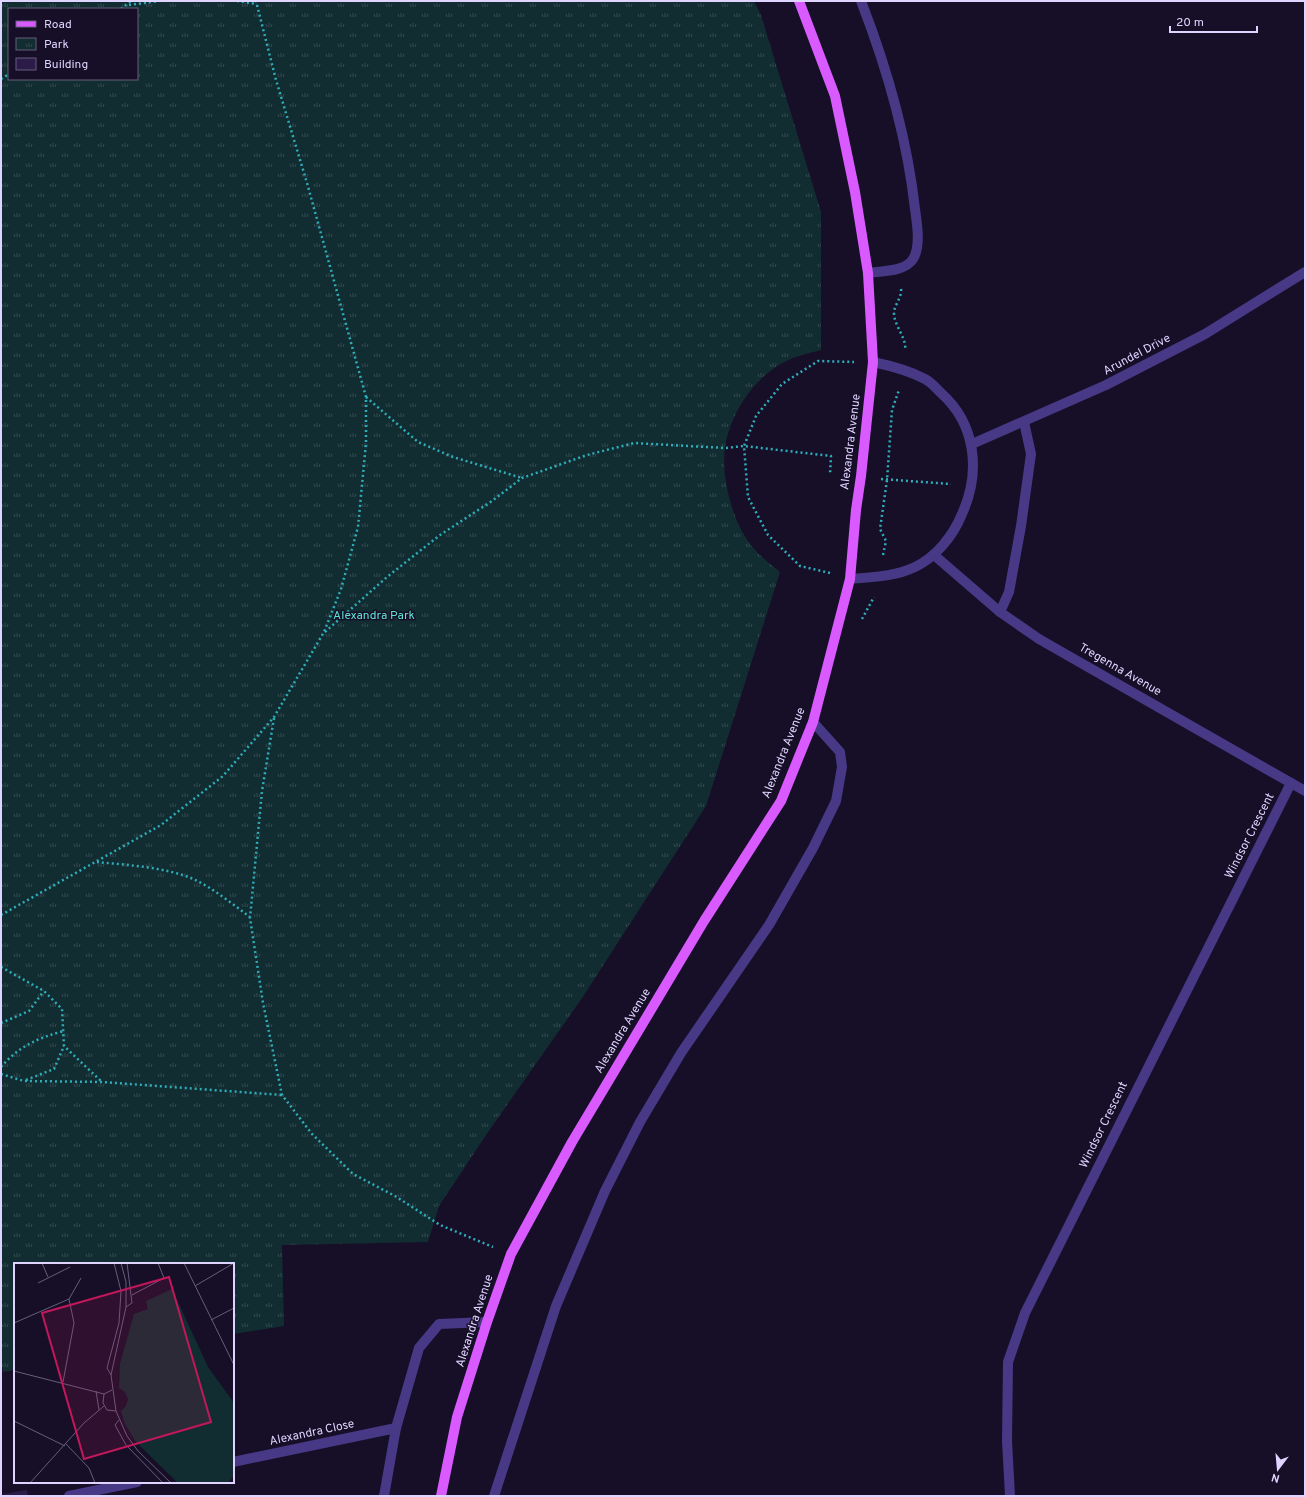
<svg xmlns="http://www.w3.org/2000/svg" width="1306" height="1497" viewBox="0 0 1306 1497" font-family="Overpass,sans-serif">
  <defs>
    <pattern id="park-tufts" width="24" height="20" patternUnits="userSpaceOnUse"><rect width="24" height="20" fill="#122d31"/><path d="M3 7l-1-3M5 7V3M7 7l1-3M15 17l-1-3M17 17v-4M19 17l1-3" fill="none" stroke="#344b50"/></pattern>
  </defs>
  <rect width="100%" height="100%" fill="#160f27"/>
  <!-- park -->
  <path fill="url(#park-tufts)" fill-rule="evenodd" d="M1 1H754L761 15 821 212V350C806 354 790 357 776 367 750 384 730 416 725 447 721 475 731 515 746 538 754 552 768 562 780 572L706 806 582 998 486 1135 439 1206 428 1242 282 1245 284 1326 233 1334V1264H15V1370L3 1372 1 1358ZM9 9H137V79H9Z"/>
  <!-- building -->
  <path fill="#2a1b48" d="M27 1490 28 1496H4L3 1494Z"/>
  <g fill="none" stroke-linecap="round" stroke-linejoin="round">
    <!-- path -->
    <g stroke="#2daeba" stroke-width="2.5" stroke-dasharray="2 3" stroke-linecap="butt">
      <path d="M237 1 257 4"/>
      <path d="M129 5 159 1"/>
      <path d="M121 9 131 1"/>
      <path d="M1 79 9 74"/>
      <path d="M901 289C902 298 894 305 894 313 894 326 907 338 905 350"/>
      <path d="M366 397 418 442 453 457 522 478"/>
      <path d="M881 479 951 484"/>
      <path d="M883 555 886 541 880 529 887 480 892 410 899 390"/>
      <path d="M830 573 800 566 768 535 748 497 744 446 756 416 782 384 818 361 854 362"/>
      <path d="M862 619 874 597"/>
      <path d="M325 632 387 577 440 535 492 501 522 478 587 455 634 443 725 448 744 446 831 456 830 474"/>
      <path d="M274 718 262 791 250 918 263 1003 282 1095 312 1134 353 1174 395 1196 440 1225 493 1247"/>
      <path d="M97 862C127 865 163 867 191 878 212 887 232 904 250 917"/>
      <path d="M1 915 161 825 223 776 274 717 324 632 341 589 358 527 366 443V397L307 183 276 80 256 1"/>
      <path d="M1 967 44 991 62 1009 64 1046 102 1082"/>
      <path d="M1 1023 29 1011 44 991"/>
      <path d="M1 1067C19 1046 38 1038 64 1031"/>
      <path d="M1 1074 24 1081 102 1082 282 1095"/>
      <path d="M26 1080 54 1069 64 1046"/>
    </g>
    <!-- service -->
    <g stroke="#473986" stroke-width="10">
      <path d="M1000 612 1009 592 1021 526 1031 454 1024 422"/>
      <path d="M494 1496 556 1306 605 1191 640 1122 681 1053 769 925 813 848 836 801 842 767 840 752 813 722"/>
    </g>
    <!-- minor -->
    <g stroke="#473986" stroke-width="10">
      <path d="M861 1C887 68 907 137 915 209 917 223 921 247 913 259 905 272 881 271 868 273"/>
      <path d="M972 444 1106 385 1205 334 1305 272"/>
      <path d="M934 555 1000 612 1039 639 1305 791"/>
      <path d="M850 579C872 577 894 577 915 567 936 557 953 536 962 514 981 472 976 424 941 393 936 388 931 382 925 379 908 370 892 366 873 362"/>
      <path d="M233 1462 396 1428"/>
      <path d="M69 1496 137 1482"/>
      <path d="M384 1496 396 1428 419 1348 439 1324 487 1322"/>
      <path d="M1010 1496 1007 1441 1008 1362 1025 1313 1291 783"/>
    </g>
    <!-- primary -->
    <path stroke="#d95bff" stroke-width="10" d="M441 1496 457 1417 487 1322 511 1254 572 1142 704 921 781 801 813 722 850 579 856 510 861 476 873 362 868 273 855 192 835 96 799 1"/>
  </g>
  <g text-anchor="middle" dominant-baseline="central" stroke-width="3" stroke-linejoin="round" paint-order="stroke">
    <!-- street labels -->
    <g font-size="12" fill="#dfd4ff" stroke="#160f27">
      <text transform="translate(1137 355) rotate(-28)">Arundel Drive</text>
      <text transform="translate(851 442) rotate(-83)">Alexandra Avenue</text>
      <text transform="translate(1120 670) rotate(30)">Tregenna Avenue</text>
      <text transform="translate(784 753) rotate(-68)">Alexandra Avenue</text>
      <text transform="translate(1250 836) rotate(-63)">Windsor Crescent</text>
      <text transform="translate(623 1031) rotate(-59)">Alexandra Avenue</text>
      <text transform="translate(1104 1125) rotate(-64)">Windsor Crescent</text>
      <text transform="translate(475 1321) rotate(-72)">Alexandra Avenue</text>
      <text transform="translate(312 1433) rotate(-12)">Alexandra Close</text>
    </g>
    <!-- park labels -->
    <g font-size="12" fill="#5ee2d3" stroke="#160f27">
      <text x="374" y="616">Alexandra Park</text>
    </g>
  </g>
  <!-- overview -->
  <g transform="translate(14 1263)">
    <rect width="220" height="220" fill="#160f27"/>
    <path d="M158 26 194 104 220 140V213L214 220H164L122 179 111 161 107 148 112 143 114 136 111 129 105 125 106 101 120 51 134 46 132 38Z" fill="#122d31"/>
    <path fill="none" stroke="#665e7d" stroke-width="1" d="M28 0 34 14M107 0 112 19V44L97 112 102 148 113 173 124 188 157 220M170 0 220 102M24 20 56 4M181 23 220 0M118 32 150 15 144 0M55 36 67 15M112 44 118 40 113 0M197 57 220 45M0 60 55 36 60 60 49 119M0 108 90 131M97 112 93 105 105 60 107 28 100 0M98 127 90 131 89 140 93 147 102 148M82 128 85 147M105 157 101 162 112 182 149 220M0 158 51 183M52 181 75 205 81 220M16 220 70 160 90 143"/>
    <path fill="#c2185b" fill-opacity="0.15" stroke="#c2185b" stroke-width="2" d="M155 14 197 159 70 196 28 50Z"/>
    <rect width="220" height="220" fill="none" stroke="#dfd4ff" stroke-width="2"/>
  </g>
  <!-- border -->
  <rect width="1306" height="1497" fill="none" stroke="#dfd4ff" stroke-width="4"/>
  <!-- legend -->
  <rect x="8" y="8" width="130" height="72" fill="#160f27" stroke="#665e7d"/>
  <rect x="16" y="21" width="20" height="6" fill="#d95bff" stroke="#665e7d"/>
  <text x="44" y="28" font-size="12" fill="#dfd4ff">Road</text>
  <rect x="16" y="38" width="20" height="12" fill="url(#park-tufts)" stroke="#665e7d"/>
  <text x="44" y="48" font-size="12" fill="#dfd4ff">Park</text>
  <rect x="16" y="58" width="20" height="12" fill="#2a1b48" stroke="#665e7d"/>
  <text x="44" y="68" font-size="12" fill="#dfd4ff">Building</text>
  <!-- north arrow -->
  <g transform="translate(1278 1469) rotate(196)" stroke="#160f27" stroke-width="3" paint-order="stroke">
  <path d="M0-3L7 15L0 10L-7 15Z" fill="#dfd4ff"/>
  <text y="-6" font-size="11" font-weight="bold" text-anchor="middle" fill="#dfd4ff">N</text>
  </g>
  <!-- scale -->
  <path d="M1170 26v6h87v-6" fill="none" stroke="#dfd4ff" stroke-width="2"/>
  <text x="1176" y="26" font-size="12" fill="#dfd4ff" stroke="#160f27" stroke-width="3" paint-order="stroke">20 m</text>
</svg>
